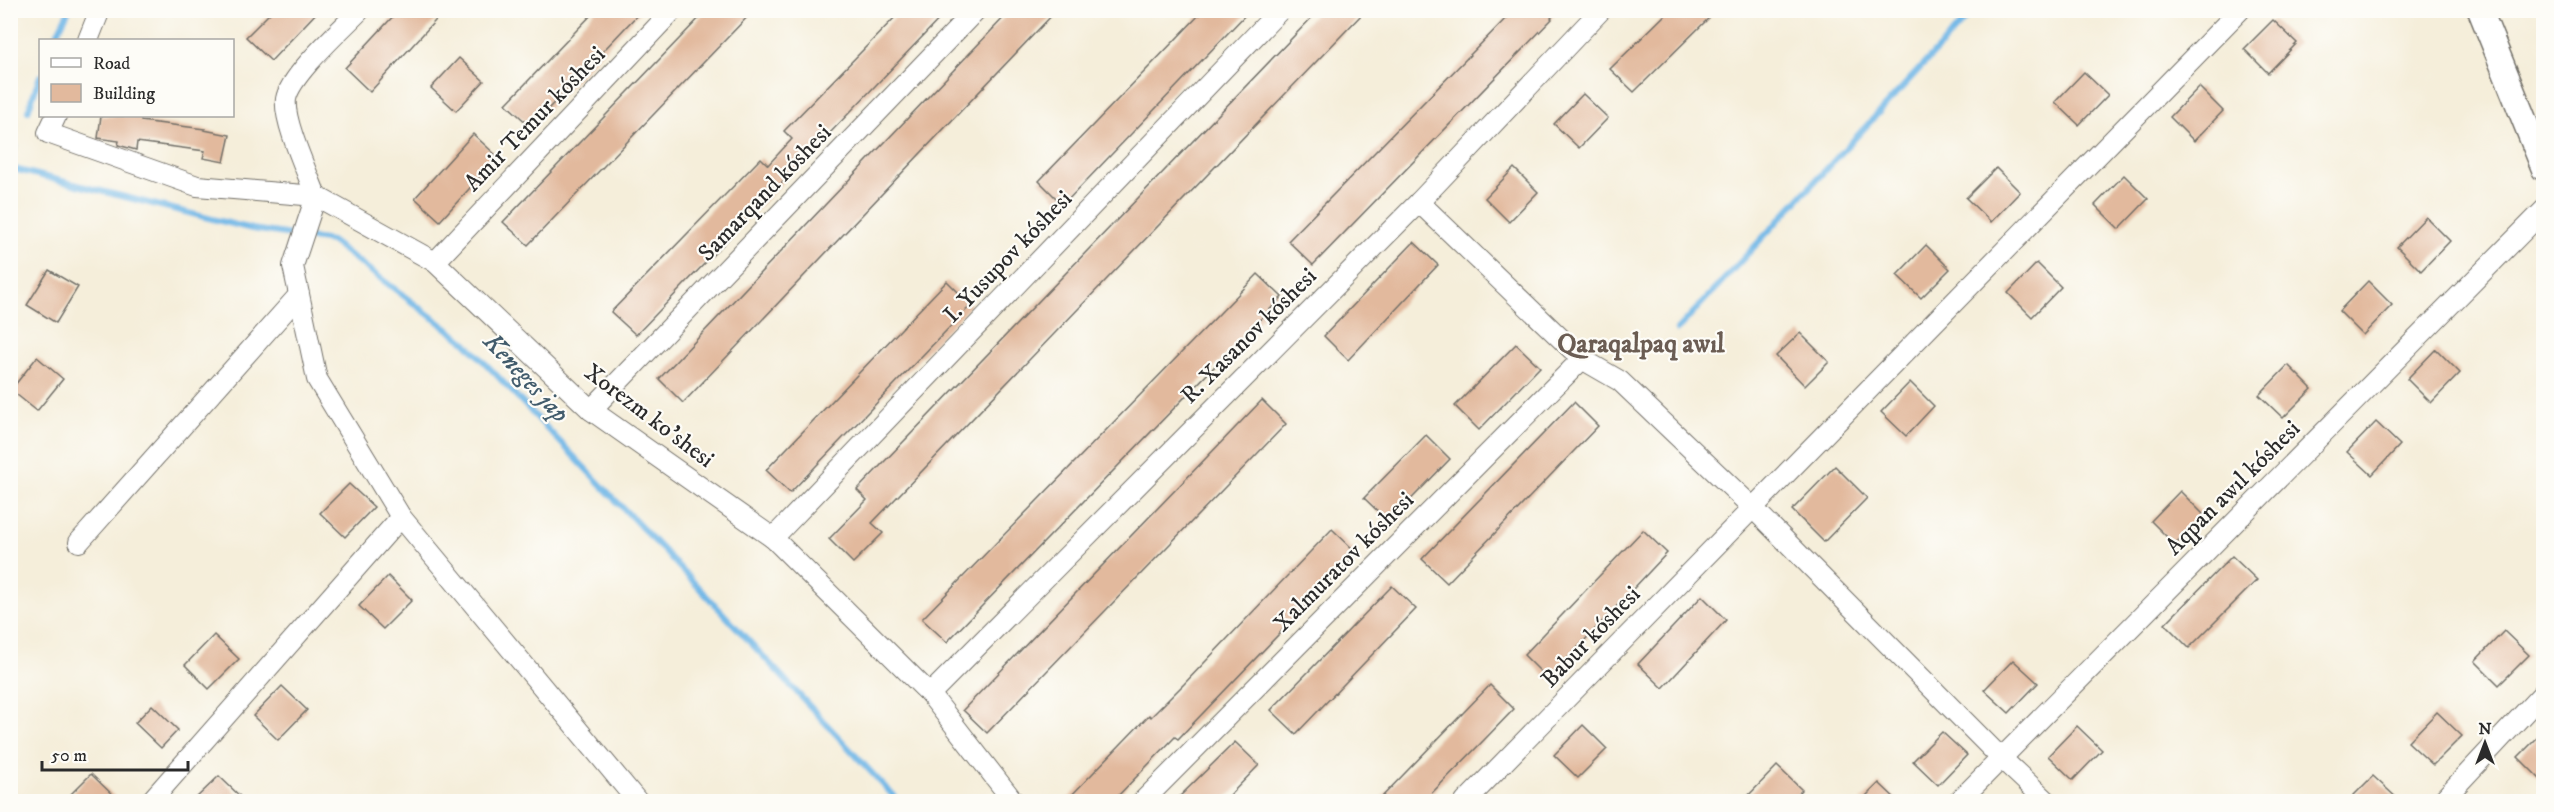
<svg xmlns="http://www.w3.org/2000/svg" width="2554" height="812" viewBox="0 0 2554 812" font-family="'IM FELL DW Pica',serif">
  <rect width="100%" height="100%" fill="#fdfcf7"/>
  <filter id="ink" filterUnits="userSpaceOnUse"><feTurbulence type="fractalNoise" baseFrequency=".0167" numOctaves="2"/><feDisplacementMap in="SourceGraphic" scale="12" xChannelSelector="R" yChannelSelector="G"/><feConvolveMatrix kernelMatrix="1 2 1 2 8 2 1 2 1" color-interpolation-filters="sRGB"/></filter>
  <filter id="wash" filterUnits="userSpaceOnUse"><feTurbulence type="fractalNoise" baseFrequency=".008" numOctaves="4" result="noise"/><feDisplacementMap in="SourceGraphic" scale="24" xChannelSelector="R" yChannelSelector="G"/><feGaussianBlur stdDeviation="1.35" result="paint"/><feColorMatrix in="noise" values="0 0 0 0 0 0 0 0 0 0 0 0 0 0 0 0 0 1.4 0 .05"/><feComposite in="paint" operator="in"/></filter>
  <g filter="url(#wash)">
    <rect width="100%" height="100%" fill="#f5eeda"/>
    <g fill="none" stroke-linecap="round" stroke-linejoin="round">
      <!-- stream -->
      <g stroke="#6eb6e6" stroke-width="6">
        <path d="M54 40 69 10"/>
        <path d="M28 111 40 76"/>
        <path d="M10 158 15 146"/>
        <path d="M10 168 252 229 331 241 465 342 721 611 899 802"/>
        <path d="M1677 330 1974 10"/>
      </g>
    </g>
    <g id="blocks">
      <!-- building -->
      <g fill="#e2b99d">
        <path d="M273 10H319L271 61 246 37Z"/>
        <path d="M399 10H445L370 92 345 68Z"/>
        <path d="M596 10H642L531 127 506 104Z"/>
        <path d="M707 10H754L528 245 503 222Z"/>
        <path d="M902 10H948L636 335 611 312 761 158 768 165 792 139 784 131Z"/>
        <path d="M1011 10H1057L683 403 659 379Z"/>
        <path d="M1204 10H1250L1063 205 1039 181Z"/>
        <path d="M1319 10H1366L872 523 883 533 853 563 829 539 867 500 857 490Z"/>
        <path d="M1514 10H1558L1551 18 1552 19 1313 265 1288 241Z"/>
        <path d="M1670 10H1717L1634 92 1610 69Z"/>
        <path d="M2273 20 2297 43 2268 73 2244 49Z"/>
        <path d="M459 58 484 81 456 111 431 88Z"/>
        <path d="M2084 72 2108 95 2079 125 2055 102Z"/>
        <path d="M2199 87 2223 111 2194 141 2170 117Z"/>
        <path d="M1583 94 1608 118 1579 148 1554 124Z"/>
        <path d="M101 116H141V121L205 129 204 130 230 135 224 162 203 158 205 151 137 142 136 150 118 145 119 141 98 138Z"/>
        <path d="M473 134 498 157 440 221 415 198Z"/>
        <path d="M1514 168 1538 192 1509 222 1485 198Z"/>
        <path d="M1996 168 2020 192 1991 222 1966 198Z"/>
        <path d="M2124 175 2148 199 2119 229 2095 205Z"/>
        <path d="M2426 217 2450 241 2421 271 2397 247Z"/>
        <path d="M1414 242 1438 265 1348 360 1324 336Z"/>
        <path d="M1926 245 1950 269 1921 298 1897 275Z"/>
        <path d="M2037 263 2061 287 2032 317 2008 293Z"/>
        <path d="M49 270 78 287 56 323 27 305Z"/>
        <path d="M1258 274 1282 297 947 642 922 619Z"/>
        <path d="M947 281 971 305 790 493 766 470Z"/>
        <path d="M2368 281 2392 305 2363 335 2339 311Z"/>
        <path d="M1800 333 1829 362 1805 386 1776 356Z"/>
        <path d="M1516 344 1540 367 1479 430 1455 406Z"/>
        <path d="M2436 349 2460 373 2431 403 2407 379Z"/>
        <path d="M37 357 63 379 37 411 11 390Z"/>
        <path d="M2288 365 2312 389 2283 418 2259 395Z"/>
        <path d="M1910 382 1934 406 1906 436 1881 412Z"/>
        <path d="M1262 400 1286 424 987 733 963 710Z"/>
        <path d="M1574 402 1598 426 1447 583 1422 559Z"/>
        <path d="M2376 422 2400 445 2372 475 2347 452Z"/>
        <path d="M1426 435 1450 459 1389 522 1364 498Z"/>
        <path d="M1835 466 1867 498 1824 542 1792 510Z"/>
        <path d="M349 484 374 507 345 537 320 513Z"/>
        <path d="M2180 491 2204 515 2175 545 2151 521Z"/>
        <path d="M1332 529 1357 553 1178 739 1175 737 1113 801H1066L1149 715 1151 717 1184 684Z"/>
        <path d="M1643 530 1667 553 1548 679 1524 655Z"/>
        <path d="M2232 556 2257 580 2189 648 2165 624Z"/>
        <path d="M388 576 412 600 383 629 359 606Z"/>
        <path d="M1392 586 1416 609 1296 734 1271 710Z"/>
        <path d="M1702 596 1726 620 1663 688 1638 664Z"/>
        <path d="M2504 631 2529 655 2499 685 2475 661Z"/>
        <path d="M214 635 239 659 209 689 185 665Z"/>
        <path d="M2013 660 2038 683 2009 713 1984 690Z"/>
        <path d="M1490 685 1514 709 1484 740 1424 801H1378Z"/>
        <path d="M282 686 307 710 278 740 253 716Z"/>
        <path d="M152 705 178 730 161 748 135 723Z"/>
        <path d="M2437 712 2462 736 2433 765 2408 742Z"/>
        <path d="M1583 725 1607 749 1578 778 1554 755Z"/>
        <path d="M2077 726 2102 750 2073 780 2048 756Z"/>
        <path d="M2544 731V783L2518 757Z"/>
        <path d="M1942 732 1967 755 1938 785 1913 761Z"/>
        <path d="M1235 742 1259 765 1230 795 1222 801H1175Z"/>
        <path d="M1777 766 1802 790 1790 801H1743Z"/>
        <path d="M91 774 119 801H64Z"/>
        <path d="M219 776 245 801H193Z"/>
        <path d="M2373 776 2400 801H2348Z"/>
        <path d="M1879 783 1898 801H1861Z"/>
      </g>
    </g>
  </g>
  <g filter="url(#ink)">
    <use href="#blocks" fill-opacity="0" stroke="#726f68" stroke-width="1.5"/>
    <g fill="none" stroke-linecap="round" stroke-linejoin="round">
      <defs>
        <g id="minor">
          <path d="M360 10C342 29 290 75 286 99 283 121 308 174 316 196L435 262 591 410 773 538 930 694 1014 802"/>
          <path d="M88 40 100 10"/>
          <path d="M56 116 48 133 197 186 316 196 293 266 317 379 401 517 638 802"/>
          <path d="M1419 202 1582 359 1620 381 1753 508 2001 758 2048 802"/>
          <path d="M435 262 673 10"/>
          <path d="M591 410 976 10"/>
          <path d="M773 538 1280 10"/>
          <path d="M79 542 299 295"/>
          <path d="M930 694 1419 202 1601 10"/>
          <path d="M150 802 401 517"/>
          <path d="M1142 802 1582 359"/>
          <path d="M1465 802 2240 10"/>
          <path d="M1958 802 2544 210"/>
          <path d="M2441 802 2544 692"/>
        </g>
        <path id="tertiary" d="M2480 10 2544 169"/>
      </defs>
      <!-- minor casing -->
      <use href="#minor" stroke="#726f68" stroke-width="22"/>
      <!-- tertiary casing -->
      <use href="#tertiary" stroke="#726f68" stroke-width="27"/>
      <!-- minor -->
      <use href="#minor" stroke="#fff" stroke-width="20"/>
      <!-- tertiary -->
      <use href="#tertiary" stroke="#fff" stroke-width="24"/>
    </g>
  </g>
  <g text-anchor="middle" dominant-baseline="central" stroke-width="4.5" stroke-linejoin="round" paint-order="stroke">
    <!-- street labels -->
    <g font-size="24" fill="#2b2b2b" stroke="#fdfcf7">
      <text transform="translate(535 119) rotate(-46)">Amir Temur kóshesi</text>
      <text transform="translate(765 193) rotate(-46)">Samarqand kóshesi</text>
      <text transform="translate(1008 257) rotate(-46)">I. Yusupov kóshesi</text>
      <text transform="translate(1249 336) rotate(-45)">R. Xasanov kóshesi</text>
      <text transform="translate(649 416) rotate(37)">Xorezm ko'shesi</text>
      <text transform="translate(2233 488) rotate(-45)">Aqpan awıl kóshesi</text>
      <text transform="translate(1344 562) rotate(-45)">Xalmuratov kóshesi</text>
      <text transform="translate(1591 637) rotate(-46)">Babur kóshesi</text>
    </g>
    <!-- neighbourhood labels -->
    <g font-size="26" font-weight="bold" fill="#6b5d53" stroke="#fdfcf7">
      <text x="1641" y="344">Qaraqalpaq awıl</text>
    </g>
    <!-- water labels -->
    <g font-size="26" font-style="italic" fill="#425c6c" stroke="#fdfcf7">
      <text transform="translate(526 378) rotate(47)">Keneges jap</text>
    </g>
  </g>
  <!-- margin -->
  <rect width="2554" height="812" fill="none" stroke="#fdfcf7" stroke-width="36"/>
  <!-- legend -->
  <rect x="39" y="39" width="195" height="78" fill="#fdfcf7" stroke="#a9a8a5" stroke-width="1.5"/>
  <rect x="51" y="58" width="30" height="9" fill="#ffffff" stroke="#a9a8a5" stroke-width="1.5"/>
  <text x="93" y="69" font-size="18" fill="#2b2b2b">Road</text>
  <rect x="51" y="84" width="30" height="18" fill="#e2b99d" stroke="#a9a8a5" stroke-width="1.5"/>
  <text x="93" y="99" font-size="18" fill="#2b2b2b">Building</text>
  <!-- north arrow -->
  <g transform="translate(2485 743)" stroke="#fdfcf7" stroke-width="4.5" paint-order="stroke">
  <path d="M0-4.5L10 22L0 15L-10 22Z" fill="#2b2b2b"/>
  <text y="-9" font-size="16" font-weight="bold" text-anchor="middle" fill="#2b2b2b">N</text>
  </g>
  <!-- scale -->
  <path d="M42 761v9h146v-9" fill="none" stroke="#2b2b2b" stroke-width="3"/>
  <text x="51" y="761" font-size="18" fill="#2b2b2b" stroke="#fdfcf7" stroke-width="4.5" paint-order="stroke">50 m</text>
</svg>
